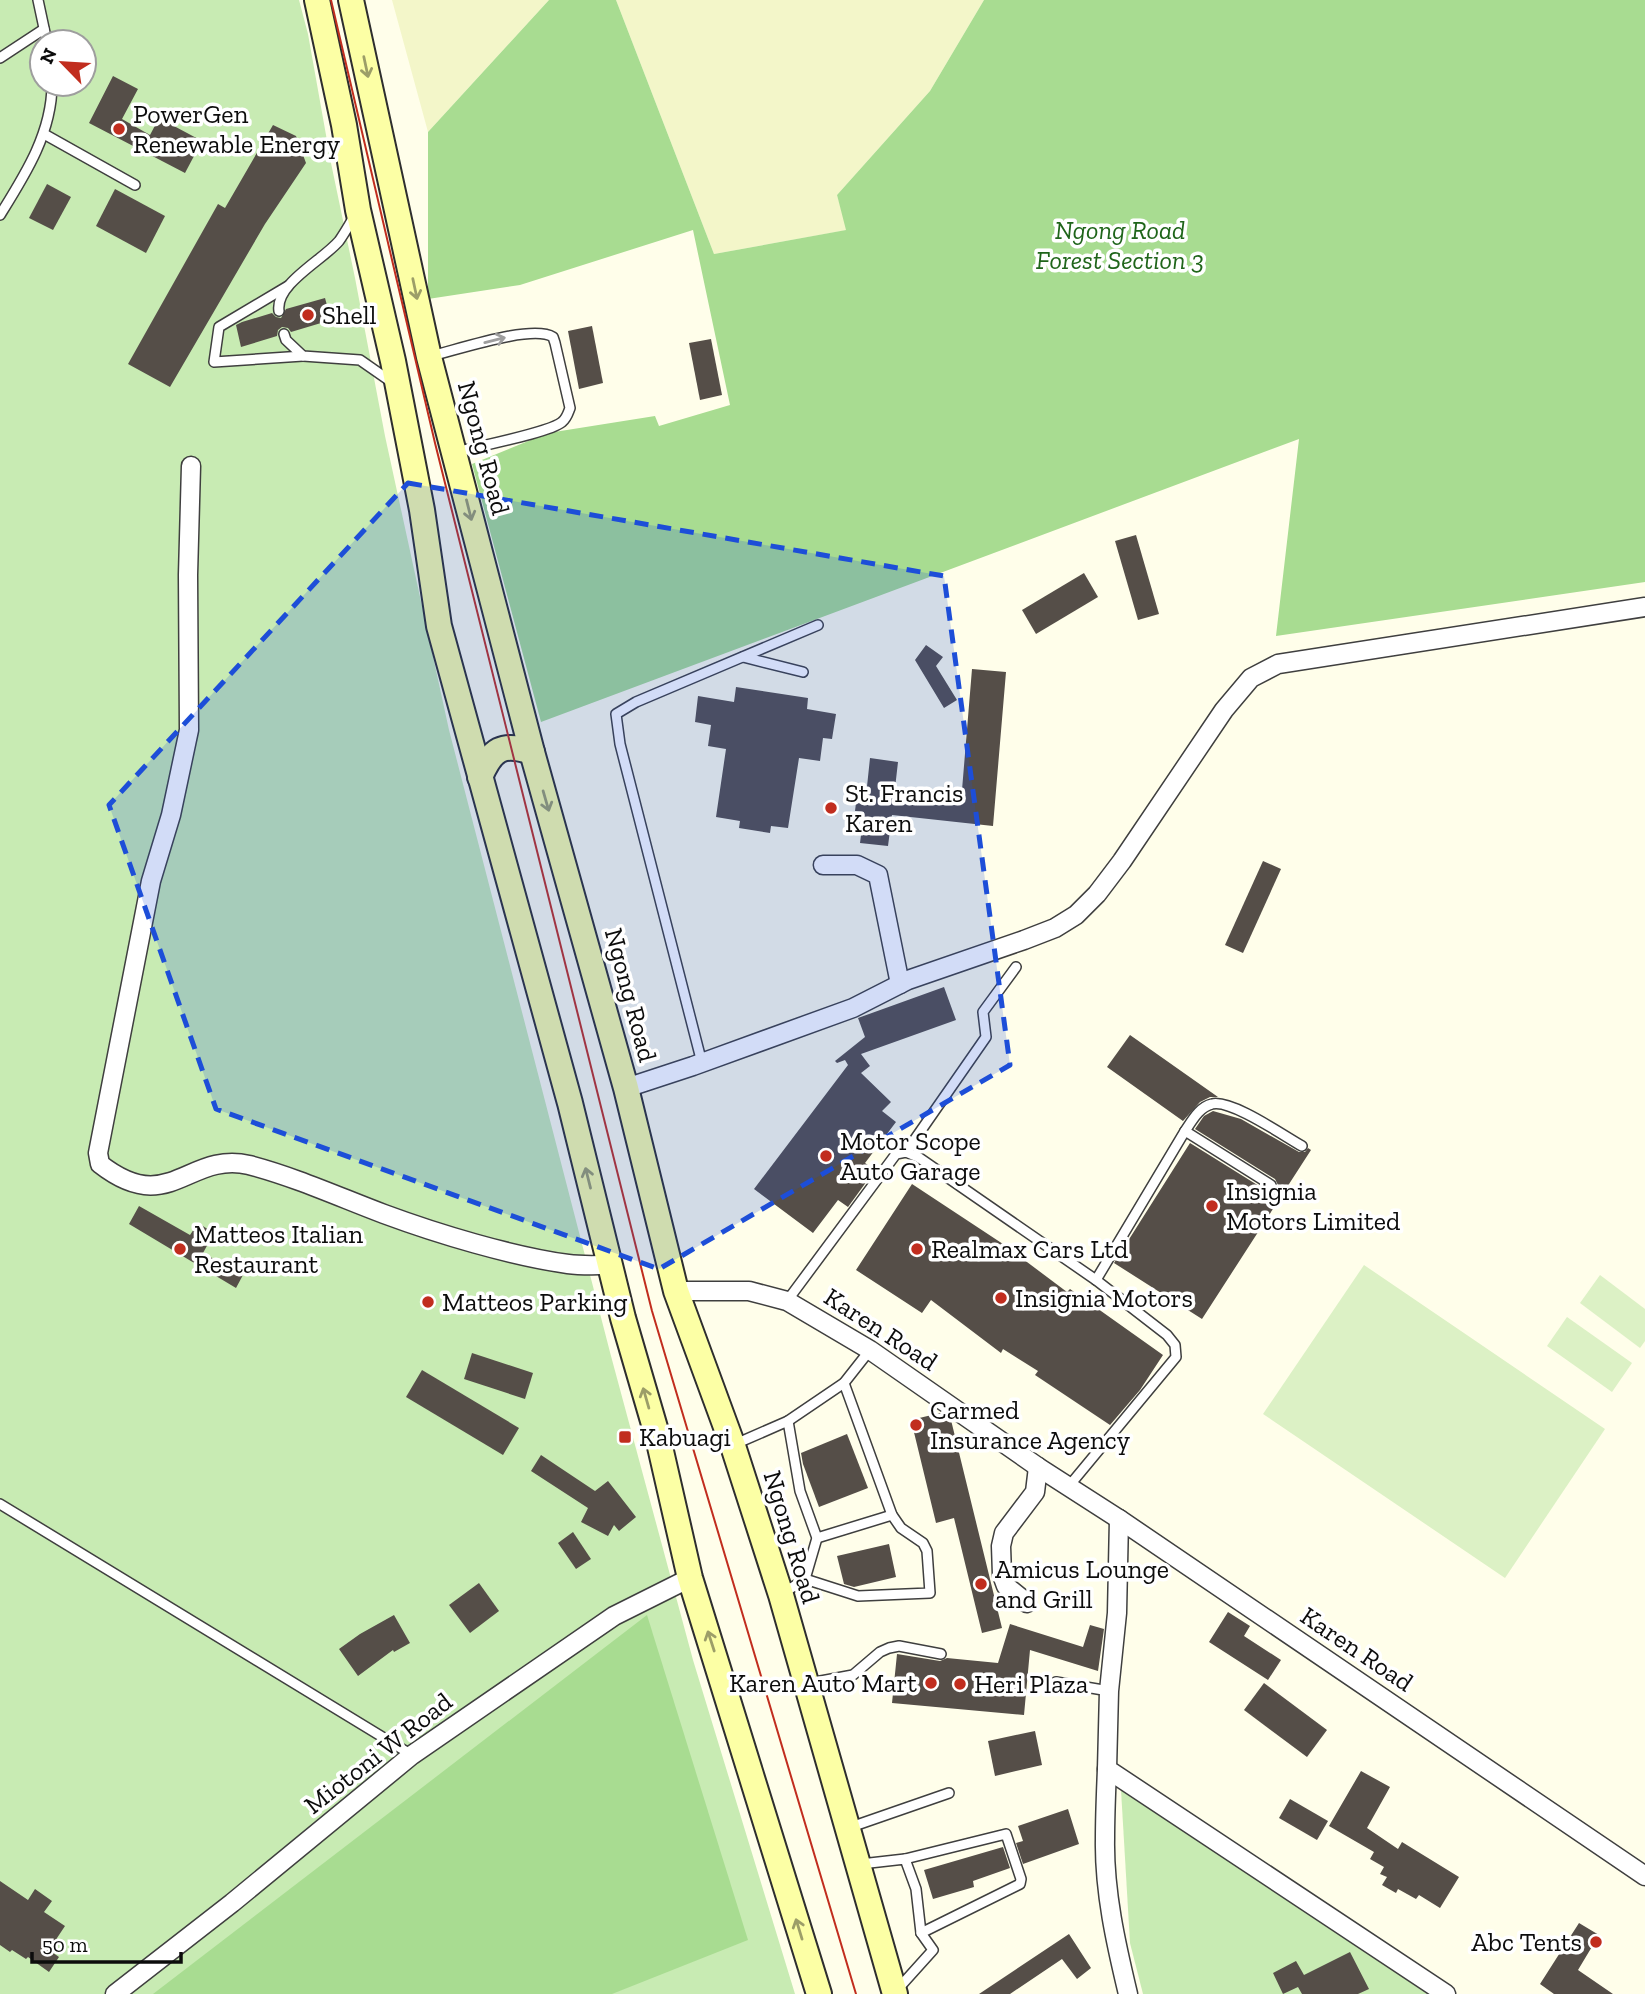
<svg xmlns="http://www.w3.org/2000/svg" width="1645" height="1994" viewBox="0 0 1645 1994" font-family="'Zilla Slab',serif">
  <rect width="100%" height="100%" fill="#fffeea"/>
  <!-- farmland -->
  <g fill="#f3f6c9">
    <path d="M392 0H549L428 132Z"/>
    <path d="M616 0H984L930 91 837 195 847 230 714 254Z"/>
  </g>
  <!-- green -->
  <g fill="#c8ebb3" fill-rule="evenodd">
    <path d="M0 0H299L308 34 331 163 355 278 385 436 449 730 611 1356 693 1660 795 1994H0ZM42 42H84V84H42Z"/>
    <path d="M1121 1790 1428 1994H1143L1130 1943Z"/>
  </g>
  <!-- forest -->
  <g fill="#a8dc91">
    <path d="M549 0H616L714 254 846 230 837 195 930 91 984 0H1645V582L1276 636 1299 439 541 722 472 464 548 433 655 416 659 426 730 405 693 230 520 285 428 299V132Z"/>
    <path d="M647 1615 748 1940 612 1994H153Z"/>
  </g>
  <!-- pitch -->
  <g fill="#dcf1c5">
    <path d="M1364 1265 1605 1429 1505 1578 1263 1414Z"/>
    <path d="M1600 1275 1645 1309V1341L1640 1348 1580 1303Z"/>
    <path d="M1567 1317 1632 1363 1612 1392 1547 1346Z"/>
  </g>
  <!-- building -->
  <g fill="#554e48">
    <path d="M113 76 138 89 122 119 150 135 159 118 202 141 185 173 89 123Z"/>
    <path d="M273 125 296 136 306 163 265 224 170 387 128 364 218 204 225 208Z"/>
    <path d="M47 184 71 197 53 230 29 218Z"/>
    <path d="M115 189 165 216 146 253 96 226Z"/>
    <path d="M325 298 331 320 291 332 288 328 282 327 278 330 277 336 241 347 236 325 242 322 272 313 276 317 281 318 286 309Z"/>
    <path d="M592 326 603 383 579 389 568 331Z"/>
    <path d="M711 339 722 395 700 400 689 343Z"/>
    <path d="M1136 535 1159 614 1138 620 1115 541Z"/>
    <path d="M1084 573 1098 597 1036 634 1022 610Z"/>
    <path d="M926 645 943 657 936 666 957 700 944 708 915 660Z"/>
    <path d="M972 669 1006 672 993 826 892 815 888 846 860 843 864 812 855 811 857 795 866 796 870 758 898 762 894 797 937 802 938 788 962 790Z"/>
    <path d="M736 687 808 698 807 709 836 714 832 739 823 738 820 761 799 758 788 828 771 826 770 833 739 828 740 821 716 817 726 749 708 746 711 725 695 722 698 696 734 702Z"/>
    <path d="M1263 861 1281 869 1243 953 1225 945Z"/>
    <path d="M944 987 956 1020 861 1054 870 1066 861 1073 891 1102 882 1111 896 1122 865 1163 875 1170 848 1207 838 1200 813 1233 754 1189 848 1065 845 1060 837 1063 835 1061 865 1037 858 1018Z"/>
    <path d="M1130 1035 1218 1097H1210L1200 1102 1183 1121 1107 1067Z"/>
    <path d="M1213 1111 1241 1119 1299 1152H1305L1308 1148 1311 1150 1202 1319 1114 1263 1190 1143 1267 1191 1276 1189 1278 1185 1275 1179 1195 1129 1204 1116Z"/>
    <path d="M912 1184 1003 1244 1067 1292 1070 1289 1163 1355 1140 1390 1110 1425 1035 1375 1038 1371 1003 1349 1001 1353 931 1300 922 1313 856 1270Z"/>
    <path d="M139 1206 190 1235 198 1223 214 1233 203 1253 243 1275 236 1288 129 1224Z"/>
    <path d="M472 1353 533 1373 525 1399 464 1379Z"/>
    <path d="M422 1370 519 1428 503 1455 406 1397Z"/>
    <path d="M940 1413 951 1420 1002 1628 982 1633 954 1518 936 1523 911 1420Z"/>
    <path d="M847 1434 868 1488 819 1507 803 1464 801 1453Z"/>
    <path d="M541 1455 595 1491 608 1481 636 1517 619 1531 614 1525 608 1536 581 1522 588 1508 531 1471Z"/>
    <path d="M573 1532 591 1559 576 1569 558 1543Z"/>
    <path d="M889 1544 896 1577 854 1587 844 1584 837 1556Z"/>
    <path d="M479 1583 499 1611 470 1633 449 1605Z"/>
    <path d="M1228 1612 1250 1626 1244 1636 1281 1660 1268 1680 1209 1642Z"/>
    <path d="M394 1615 410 1643 394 1652 393 1650 358 1676 339 1649 360 1634Z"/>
    <path d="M1010 1624 1083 1647 1090 1625 1104 1629 1098 1671 1030 1650 1024 1715 892 1703 897 1654 940 1661 947 1658 998 1663Z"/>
    <path d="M1264 1683 1327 1730 1307 1757 1244 1710Z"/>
    <path d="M1035 1731 1042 1765 995 1776 988 1741Z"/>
    <path d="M1361 1771 1390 1787 1367 1828 1398 1849 1402 1842 1459 1877 1440 1908 1419 1895 1416 1899 1398 1889 1396 1893 1382 1885 1387 1877 1380 1874 1384 1867 1370 1859 1374 1852 1329 1826Z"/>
    <path d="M1290 1799 1328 1821 1317 1840 1279 1818Z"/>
    <path d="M1068 1809 1079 1844 1023 1864 1016 1843 1023 1841 1018 1826Z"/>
    <path d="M1003 1847 1010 1868 973 1881 974 1887 933 1899 924 1870Z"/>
    <path d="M0 1881 28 1900 35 1889 52 1901 44 1912 65 1926 49 1950 59 1957 49 1972 28 1957 26 1959 12 1950 10 1952 0 1945Z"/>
    <path d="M1579 1923 1599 1935 1578 1970 1613 1994H1554L1540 1984Z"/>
    <path d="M1069 1934 1091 1968 1077 1979 1062 1959 1010 1994H979Z"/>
    <path d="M1350 1952 1369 1989 1358 1994H1302L1298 1987 1283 1994 1273 1973 1296 1961 1304 1975Z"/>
  </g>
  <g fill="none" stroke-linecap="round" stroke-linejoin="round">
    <defs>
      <g id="service">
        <path d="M38 0 47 42"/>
        <path d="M0 58 44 29"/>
        <path d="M44 134 135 185"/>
        <path d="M0 215C25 175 52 133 52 84"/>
        <path d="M288 286 219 327 214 362 303 356"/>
        <path d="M279 311C275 284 323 260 339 241 344 234 349 225 354 217"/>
        <path d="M284 334 286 340 303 356 360 360 393 383"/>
        <path d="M431 356C457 350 532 324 553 337L555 343 570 408C568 413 567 418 562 422 549 433 478 446 457 452"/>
        <path d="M743 657 803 672"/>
        <path d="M702 1063 620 744 616 714 636 702 818 625"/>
        <path d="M1185 1131C1192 1121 1199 1107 1212 1104 1231 1099 1284 1136 1302 1146"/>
        <path d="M906 1152 986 1037 983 1012 1016 967"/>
        <path d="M1096 1280 1185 1131 1271 1185"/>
        <path d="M787 1301 896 1154 906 1152 918 1157 1096 1280 1167 1335 1175 1345 1176 1357 1069 1486"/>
        <path d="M788 1421 844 1383 870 1350"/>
        <path d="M733 1445 788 1421 800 1491 817 1538 805 1579 782 1594"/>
        <path d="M0 1504 412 1755"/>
        <path d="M817 1538 892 1515"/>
        <path d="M805 1579 858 1596 930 1593 927 1551 923 1543 901 1528 892 1515 844 1383"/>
        <path d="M1056 1682 1109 1691"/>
        <path d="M810 1683 853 1675 880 1652 889 1648 899 1646 941 1654"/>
        <path d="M851 1827 949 1793"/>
        <path d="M905 1859 1006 1834 1021 1879 1020 1884 921 1933"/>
        <path d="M861 1864 905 1859 916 1889 921 1933 933 1950 897 1990"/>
      </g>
      <g id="minor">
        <path d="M191 466 188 575 189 730 171 815 151 881 98 1153 100 1164C169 1218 188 1151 249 1165 295 1177 339 1197 384 1214 438 1234 511 1256 568 1264 582 1266 597 1265 610 1265"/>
        <path d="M823 865H857L878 875 900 984"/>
        <path d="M626 1088 693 1066 853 1008 908 980 1024 940 1055 928 1076 915 1097 894 1122 861 1224 710 1251 678 1278 664 1645 607"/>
        <path d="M676 1291H749L787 1301 870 1350 1038 1467 1119 1519 1645 1876"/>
        <path d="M1119 1519 1117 1613 1109 1691 1107 1769 1446 1994"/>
        <path d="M1027 1603 1006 1586 1002 1575 1001 1546 1004 1533 1035 1492 1038 1467"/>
        <path d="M1107 1769C1106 1792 1105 1816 1105 1839 1104 1891 1116 1944 1128 1994"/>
        <path d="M115 1994 232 1903 412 1755 614 1616 690 1578"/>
      </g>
      <g id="secondary">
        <path d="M317 0 344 125 358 210 393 361 422 510 439 626 570 1103 623 1318 658 1438 690 1578 819 1994"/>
        <path d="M351 0 429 357 532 752 626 1088 676 1291 733 1446 781 1595 895 1994"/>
        <path d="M480 777C492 749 502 742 532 752"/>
      </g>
    </defs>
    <!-- service casing -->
    <use href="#service" stroke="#3f3f3f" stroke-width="12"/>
    <!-- minor casing -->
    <use href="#minor" stroke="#3f3f3f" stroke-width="21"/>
    <!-- secondary casing -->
    <use href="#secondary" stroke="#2e2e2e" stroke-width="28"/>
    <!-- service -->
    <use href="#service" stroke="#fff" stroke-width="9"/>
    <!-- minor -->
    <use href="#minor" stroke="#fff" stroke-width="18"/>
    <!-- secondary -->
    <use href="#secondary" stroke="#fcffa5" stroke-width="24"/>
    <!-- tram -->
    <path stroke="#c12d1e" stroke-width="2" d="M331 0 435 443 652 1311 856 1994"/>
  </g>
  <!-- one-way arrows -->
  <defs><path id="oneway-shaft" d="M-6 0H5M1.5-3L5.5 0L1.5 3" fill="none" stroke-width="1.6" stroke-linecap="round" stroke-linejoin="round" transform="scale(1.75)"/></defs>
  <g stroke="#9c9e68">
    <use href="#oneway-shaft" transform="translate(366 67) rotate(78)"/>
    <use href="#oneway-shaft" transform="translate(415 289) rotate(78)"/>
    <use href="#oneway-shaft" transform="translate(469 510) rotate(76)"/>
    <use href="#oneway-shaft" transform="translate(546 801) rotate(74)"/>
    <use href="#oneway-shaft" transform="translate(588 1178) rotate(-104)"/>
    <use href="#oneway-shaft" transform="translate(646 1398) rotate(-106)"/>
    <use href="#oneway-shaft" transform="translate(711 1641) rotate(-108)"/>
    <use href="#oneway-shaft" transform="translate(799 1929) rotate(-107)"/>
  </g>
  <use stroke="#9e9e9e" href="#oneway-shaft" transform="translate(495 340) rotate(-14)"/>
  <!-- marked area -->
  <path fill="#1d4ed8" fill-opacity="0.2" stroke="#1d4ed8" stroke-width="5" stroke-dasharray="14 9" stroke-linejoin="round" d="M408 483 944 576 1010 1065 659 1269 216 1109 109 805Z"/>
  <!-- markers -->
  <g fill="#c12d1e" stroke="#fff" stroke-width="2.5">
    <circle cx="119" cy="129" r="7"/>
    <circle cx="308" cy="315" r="7"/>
    <circle cx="831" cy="808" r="7"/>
    <circle cx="826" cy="1156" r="7"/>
    <circle cx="1212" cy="1206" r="7"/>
    <circle cx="180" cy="1249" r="7"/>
    <circle cx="917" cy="1249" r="7"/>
    <circle cx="1001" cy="1298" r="7"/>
    <circle cx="428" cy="1302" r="7"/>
    <circle cx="916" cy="1425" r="7"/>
    <rect x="618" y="1430" width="14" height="14" rx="3.5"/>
    <circle cx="981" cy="1584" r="7"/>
    <circle cx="931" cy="1683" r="7"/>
    <circle cx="960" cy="1684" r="7"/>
    <circle cx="1596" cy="1942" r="7"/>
  </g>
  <g text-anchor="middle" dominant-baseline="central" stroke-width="7" stroke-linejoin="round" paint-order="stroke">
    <!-- poi labels -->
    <g font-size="26" fill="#0c0c0c" stroke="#fff" text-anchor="start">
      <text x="133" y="114">PowerGen<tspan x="133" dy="30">Renewable Energy</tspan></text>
      <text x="322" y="315">Shell</text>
      <text x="845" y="793">St. Francis<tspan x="845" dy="30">Karen</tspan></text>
      <text x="840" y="1141">Motor Scope<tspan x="840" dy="30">Auto Garage</tspan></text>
      <text x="1226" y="1191">Insignia<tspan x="1226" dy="30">Motors Limited</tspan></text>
      <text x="194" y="1234">Matteos Italian<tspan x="194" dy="30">Restaurant</tspan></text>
      <text x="931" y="1249">Realmax Cars Ltd</text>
      <text x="1015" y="1298">Insignia Motors</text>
      <text x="442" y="1302">Matteos Parking</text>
      <text x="930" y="1410">Carmed<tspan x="930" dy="30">Insurance Agency</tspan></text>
      <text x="639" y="1437">Kabuagi</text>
      <text x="995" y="1569">Amicus Lounge<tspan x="995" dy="30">and Grill</tspan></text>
      <text x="917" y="1683" text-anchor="end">Karen Auto Mart</text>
      <text x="974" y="1684">Heri Plaza</text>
      <text x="1582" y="1942" text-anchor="end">Abc Tents</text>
    </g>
    <!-- park labels -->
    <g font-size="26" font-style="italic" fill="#1f651a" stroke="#fff">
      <text x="1120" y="230">Ngong Road<tspan x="1120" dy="30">Forest Section 3</tspan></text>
    </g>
    <!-- street labels -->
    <g font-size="26" fill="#0c0c0c" stroke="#fff">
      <text transform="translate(484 448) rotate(75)">Ngong Road</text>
      <text transform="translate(631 995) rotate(75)">Ngong Road</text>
      <text transform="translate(881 1329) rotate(33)">Karen Road</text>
      <text transform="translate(792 1537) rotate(73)">Ngong Road</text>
      <text transform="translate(1357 1649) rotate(34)">Karen Road</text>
      <text transform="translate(378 1753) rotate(-38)">Miotoni W Road</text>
    </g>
  </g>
  <!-- north arrow -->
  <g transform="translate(63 63) rotate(295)"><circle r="33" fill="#ffffff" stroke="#9e9e9e" stroke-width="2"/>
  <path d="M0-5L12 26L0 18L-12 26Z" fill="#c12d1e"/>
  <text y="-10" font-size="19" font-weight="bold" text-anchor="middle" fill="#0c0c0c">N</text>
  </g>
  <!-- scale -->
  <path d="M32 1952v10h149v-10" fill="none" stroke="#0c0c0c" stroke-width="3.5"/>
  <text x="42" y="1952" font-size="21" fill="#0c0c0c" stroke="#ffffff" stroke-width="5" paint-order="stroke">50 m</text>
</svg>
